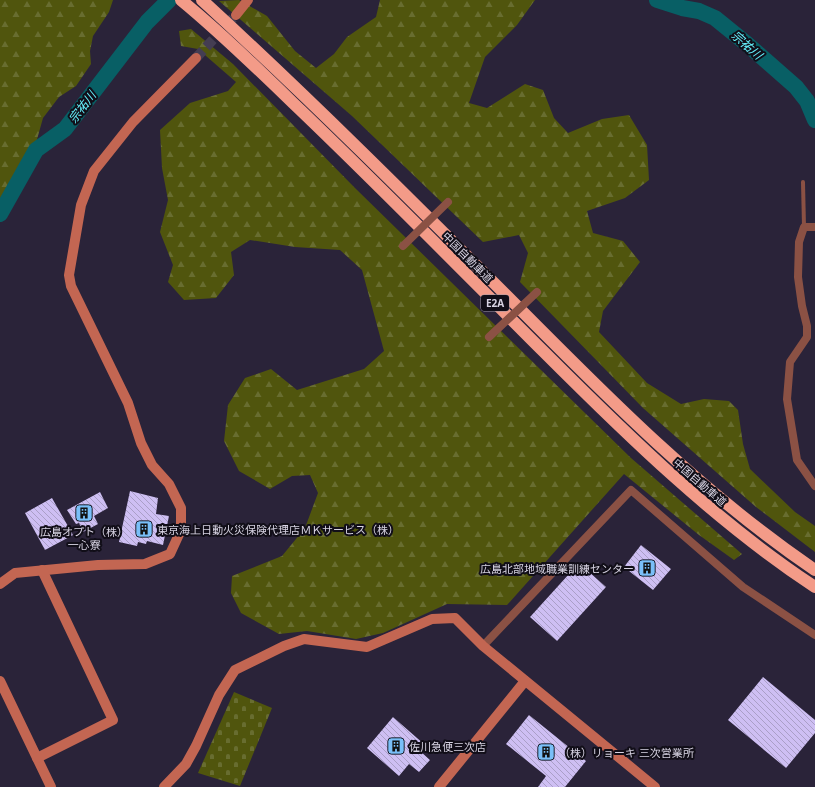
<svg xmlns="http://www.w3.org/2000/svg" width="815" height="787" viewBox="0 0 815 787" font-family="'Noto Sans','Noto Sans JP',sans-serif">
  <defs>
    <pattern id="forest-firs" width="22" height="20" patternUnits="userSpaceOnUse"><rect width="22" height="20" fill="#50550d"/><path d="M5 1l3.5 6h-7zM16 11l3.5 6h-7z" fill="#686d30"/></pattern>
    <pattern id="cemetery-stones" width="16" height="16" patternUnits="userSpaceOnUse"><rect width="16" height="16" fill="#50550d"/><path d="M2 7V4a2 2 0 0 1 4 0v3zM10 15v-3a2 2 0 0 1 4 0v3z" fill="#686d30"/></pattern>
    <pattern id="building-back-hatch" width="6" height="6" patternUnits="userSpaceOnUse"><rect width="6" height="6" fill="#cebff3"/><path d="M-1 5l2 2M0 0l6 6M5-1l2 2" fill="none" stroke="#aa9fc7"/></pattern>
  </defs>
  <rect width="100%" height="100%" fill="#2a2339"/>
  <!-- forest -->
  <g fill="url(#forest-firs)">
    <path d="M0 0H113L109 12 93 36 90 51 91 64 76 86 59 97 43 118 36 143 0 201Z"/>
    <path d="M239 0 267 16 295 51 316 68 334 54 347 37 376 17 380 0H535L517 25 485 57 469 103 487 108 525 84 543 90 554 118 568 133 602 119 629 115 647 145 649 180 625 198 587 211 593 233 623 241 640 262 603 311 599 332 647 383 681 404 704 399 729 401 738 410 743 444 750 469 795 512 815 526V552L756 507 643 408 520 282 528 253 519 235 483 242 352 116 219 1Z"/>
    <path d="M191 29 233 64 355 188 631 458 742 554 734 560 699 535 624 474 507 605 447 604 383 633 356 639 307 631 279 634 241 613 231 593 232 576 282 556 305 528 318 493 310 475 292 476 270 489 239 471 224 441 228 405 245 378 271 369 297 390 364 369 384 351 362 270 340 250 295 247 250 240 231 252 234 275 216 298 184 300 168 282 173 265 160 232 168 200 162 168 160 130 190 103 228 91 236 82 198 49 181 46 179 31Z"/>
  </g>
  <!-- cemetery -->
  <path fill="url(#cemetery-stones)" d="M234 692 272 708 240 786 198 773Z"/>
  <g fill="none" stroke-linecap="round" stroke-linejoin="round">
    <!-- river -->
    <g stroke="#085f65" stroke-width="16">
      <path d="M657 0 682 8 699 11 715 18 747 44 796 87 807 101 815 120"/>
      <path d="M0 214 36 150 65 129 147 22 169 0"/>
    </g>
  </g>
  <!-- building -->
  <g fill="url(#building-back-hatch)">
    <path d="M130 491 158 498 156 514 169 516 163 545 147 541 146 544 138 542 137 546 119 542Z"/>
    <path d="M100 492 108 508 94 516 98 524 83 532 79 523 76 524 67 510Z"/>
    <path d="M52 498 73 535 45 550 25 513Z"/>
    <path d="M641 545 671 569 653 590 624 567Z"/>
    <path d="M579 563 606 587 557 641 530 617Z"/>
    <path d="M763 677 815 720V733L786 768 728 720Z"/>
    <path d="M529 715 586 761 565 787H538L546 776 506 744Z"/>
    <path d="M393 717 425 745 420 751 430 760 419 772 409 764 399 776 367 748Z"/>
  </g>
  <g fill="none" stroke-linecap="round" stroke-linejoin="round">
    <!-- secondary-tunnel -->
    <path stroke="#443d52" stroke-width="10" stroke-dasharray="10 5" stroke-linecap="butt" d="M196 58 233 18"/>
    <!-- lane -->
    <path stroke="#8b5144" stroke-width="4" d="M803 182 804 227"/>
    <!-- street -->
    <g stroke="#8b5144" stroke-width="8">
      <path d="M815 227H804L799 242 798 277 802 306 807 326V337L790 362 787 399 797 460 815 486"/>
      <path d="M483 646 631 490 743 587 815 635"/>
    </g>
    <!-- secondary -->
    <g stroke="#c36652" stroke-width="10">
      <path d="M236 15 248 0"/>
      <path d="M0 584 15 573 98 565 145 564 170 554 181 530V508L169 484 152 465 141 443 128 403 71 286 69 275 81 205 94 171 133 122 196 58"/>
      <path d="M0 681 51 787"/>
      <path d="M37 758 113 720 42 570"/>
      <path d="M164 787 186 764 196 746 219 695 235 670 284 646 304 639 367 647 432 619 455 618 483 646 655 787"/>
      <path d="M439 787 525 681"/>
    </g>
    <!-- highway -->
    <g stroke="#f39b88" stroke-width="12">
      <path d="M181 0C220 32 257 68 293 103 378 184 460 268 543 351 628 436 715 521 815 587"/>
      <path d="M202 0C309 98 411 200 513 302 608 398 703 494 815 570"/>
    </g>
    <!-- street-bridge -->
    <g stroke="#8b5144" stroke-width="8">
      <path d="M403 246 448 202"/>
      <path d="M489 337 537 292"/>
    </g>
  </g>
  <!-- icons -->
  <defs>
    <symbol id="building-square" viewBox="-11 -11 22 22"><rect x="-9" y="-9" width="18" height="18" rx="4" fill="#79bff8" stroke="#110e18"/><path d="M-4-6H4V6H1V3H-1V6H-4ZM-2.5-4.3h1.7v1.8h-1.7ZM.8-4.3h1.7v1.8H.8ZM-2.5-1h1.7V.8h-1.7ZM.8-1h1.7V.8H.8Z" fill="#111"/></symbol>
  </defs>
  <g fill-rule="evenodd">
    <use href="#building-square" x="74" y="503" width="20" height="20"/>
    <use href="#building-square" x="134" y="519" width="20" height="20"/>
    <use href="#building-square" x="637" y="558" width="20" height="20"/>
    <use href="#building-square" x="386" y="736" width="20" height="20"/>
    <use href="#building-square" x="536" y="742" width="20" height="20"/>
  </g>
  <g text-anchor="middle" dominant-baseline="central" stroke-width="4" stroke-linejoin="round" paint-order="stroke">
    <!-- shield labels -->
    <rect fill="#110e18" stroke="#9c98a5" stroke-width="1" x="481" y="295" width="28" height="16" rx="3"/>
    <g font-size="10" font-weight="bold" fill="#d7d3e2">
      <text x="495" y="303">E2A</text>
    </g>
    <!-- street labels -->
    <g font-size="11" fill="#d7d3e2" stroke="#110e18">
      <text transform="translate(468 257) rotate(45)">中国自動車道</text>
      <text transform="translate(700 482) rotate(41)">中国自動車道</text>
    </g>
    <!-- poi labels -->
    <g font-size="11" fill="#d7d3e2" stroke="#110e18" text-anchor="start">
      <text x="157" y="529">東京海上日動火災保険代理店ＭＫサービス（株）</text>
      <text x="84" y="531" text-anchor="middle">広島オプト（株）<tspan x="84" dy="13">一心寮</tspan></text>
      <text x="634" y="568" text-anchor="end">広島北部地域職業訓練センター</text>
      <text x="409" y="746">佐川急便三次店</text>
      <text x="559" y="752">（株）リョーキ 三次営業所</text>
    </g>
    <!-- water labels -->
    <g font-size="12" font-style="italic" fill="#65f2fd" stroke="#110e18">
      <text transform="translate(747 45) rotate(41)">宗祐川</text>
      <text transform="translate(82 107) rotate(-53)">宗祐川</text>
    </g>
  </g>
</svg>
